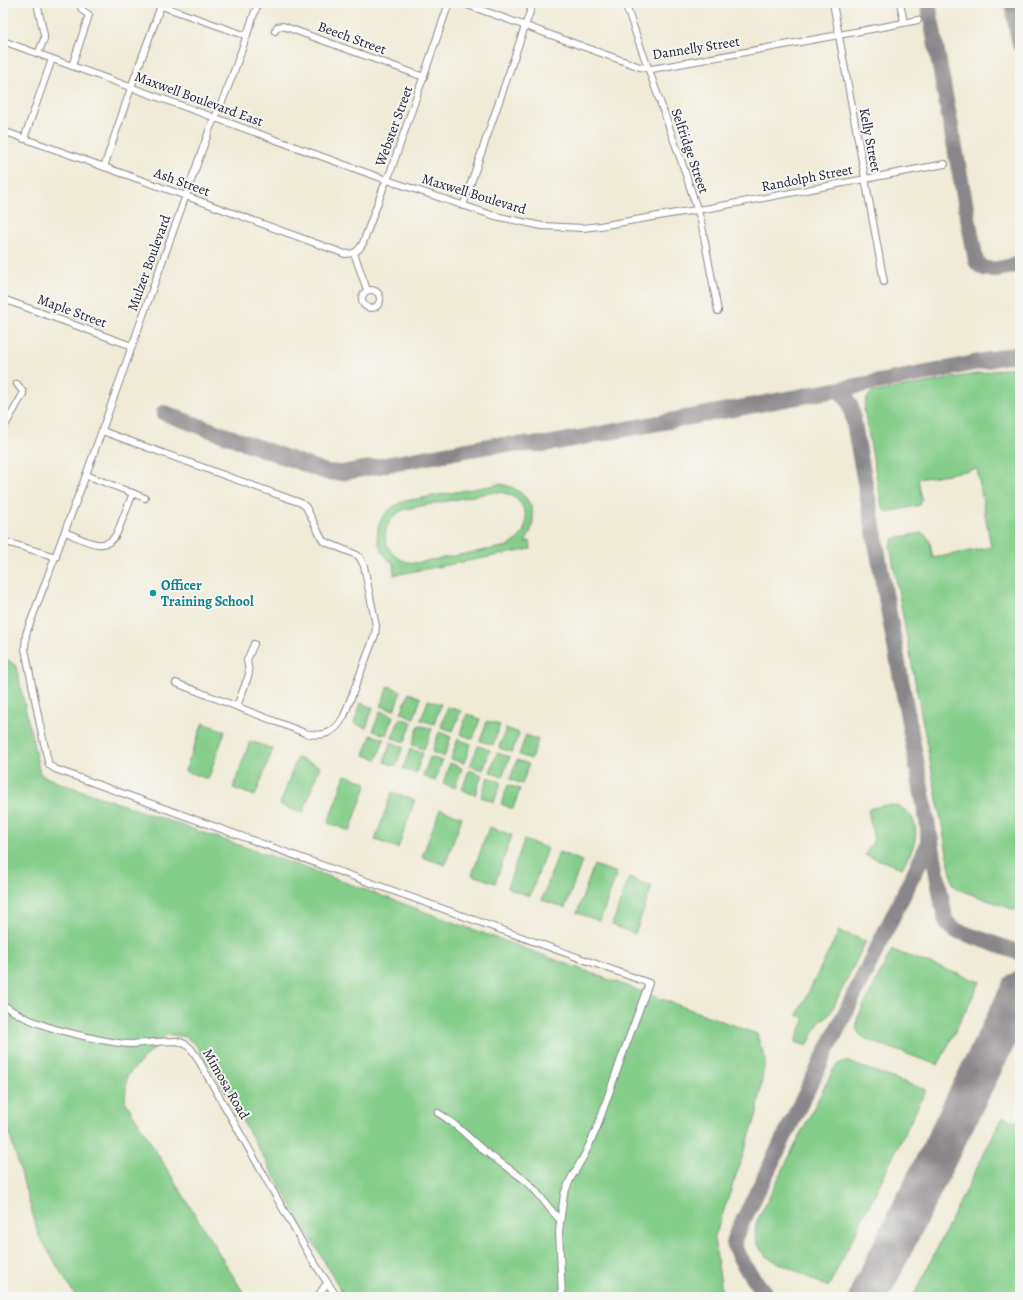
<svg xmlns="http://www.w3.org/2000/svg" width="1023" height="1300" viewBox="0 0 1023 1300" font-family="Alegreya,serif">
  <rect width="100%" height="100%" fill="#f6f6f2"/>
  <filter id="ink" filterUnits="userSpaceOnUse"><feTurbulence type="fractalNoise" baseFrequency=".025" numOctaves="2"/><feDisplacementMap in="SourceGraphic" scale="8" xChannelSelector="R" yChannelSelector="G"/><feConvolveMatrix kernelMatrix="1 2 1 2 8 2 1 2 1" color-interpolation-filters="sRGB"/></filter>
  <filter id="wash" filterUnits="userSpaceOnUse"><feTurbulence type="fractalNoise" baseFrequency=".012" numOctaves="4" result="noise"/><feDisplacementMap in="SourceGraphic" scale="16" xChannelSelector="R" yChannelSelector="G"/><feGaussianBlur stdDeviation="0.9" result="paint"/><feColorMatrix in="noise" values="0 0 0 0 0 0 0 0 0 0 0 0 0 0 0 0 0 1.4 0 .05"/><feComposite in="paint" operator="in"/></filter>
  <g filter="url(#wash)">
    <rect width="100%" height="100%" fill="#f0ebd7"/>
    <!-- green -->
    <g fill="#85ce8a" stroke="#547862" fill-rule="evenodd">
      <path d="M1020 366V899L1015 910 957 889 953 885 890 546 893 539 896 538 921 533C932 535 930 549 933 558L991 547 977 469 918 479 922 500 920 505 889 512 886 511 882 507 864 409C865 402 866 399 871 393Z"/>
      <path d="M501 484C531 490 542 517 525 542L530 541 531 549 394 575 393 567 396 566C368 546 372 513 405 501ZM494 492C528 491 538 531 508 546L416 563C381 562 374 521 406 509Z"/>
      <path d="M3 656 16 666 40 774 57 782 325 875 757 1034 765 1059 757 1114 714 1239 723 1297H345L213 1070 197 1046 186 1037 167 1034 127 1076 125 1101 246 1297H76L39 1236 3 1111Z"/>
      <path d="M388 686 401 691 394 710 381 706Z"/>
      <path d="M409 693 421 698 414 718 401 713Z"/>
      <path d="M428 700 441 704 434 724 421 720Z"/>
      <path d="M361 703 373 708 366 728 354 723Z"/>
      <path d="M448 707 461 711 453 731 441 727Z"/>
      <path d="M380 711 393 716 386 735 373 731Z"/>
      <path d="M467 714 480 719 473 739 460 734Z"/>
      <path d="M400 718 412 722 405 742 392 738Z"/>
      <path d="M487 721 500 725 493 745 480 741Z"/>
      <path d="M203 723 225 731 208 779 185 771Z"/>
      <path d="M419 725 432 729 424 749 412 745Z"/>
      <path d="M506 728 519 733 512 752 499 748Z"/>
      <path d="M439 732 451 737 444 757 432 752Z"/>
      <path d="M371 735 384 739 377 759 364 755Z"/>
      <path d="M526 735 538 740 531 759 519 755Z"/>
      <path d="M458 739 471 744 464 763 451 759Z"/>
      <path d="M250 741 273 749 255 796 233 788Z"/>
      <path d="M391 742 403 747 396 766 384 762Z"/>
      <path d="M478 746 490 750 483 770 470 766Z"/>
      <path d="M410 749 423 753 416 773 403 769Z"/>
      <path d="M497 753 510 757 502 777 490 772Z"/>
      <path d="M430 757 442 761 435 781 423 776Z"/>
      <path d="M297 758 320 766 303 813 280 805Z"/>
      <path d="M517 760 529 764 522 784 510 779Z"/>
      <path d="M450 763 462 768 455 788 443 783Z"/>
      <path d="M469 770 482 775 475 795 462 790Z"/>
      <path d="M345 775 367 783 350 831 328 823Z"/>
      <path d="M488 777 501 782 494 802 481 797Z"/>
      <path d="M508 785 520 789 513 809 501 804Z"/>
      <path d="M392 792 415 800 398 848 375 840Z"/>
      <path d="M886 805C891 805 896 805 901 808 913 813 918 828 915 840 913 850 906 860 902 868L865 855 874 839 868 809Z"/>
      <path d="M440 809 462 817 445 865 422 857Z"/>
      <path d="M489 827 512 835 495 883 472 875Z"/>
      <path d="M524 840 547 848 530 896 507 888Z"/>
      <path d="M559 852 582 861 565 908 542 900Z"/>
      <path d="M594 865 617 873 600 921 577 913Z"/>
      <path d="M629 878 652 886 635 934 612 925Z"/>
      <path d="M839 931 866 941 831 1012 827 1017 820 1020 807 1046 795 1042 805 1018 797 1015Z"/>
      <path d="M892 950 980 982 938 1065 865 1039C855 1030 857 1033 857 1019Z"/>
      <path d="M843 1062H848L926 1090 830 1284 829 1286H826L767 1257C756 1245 753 1237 757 1221L833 1070 838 1064Z"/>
      <path d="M1002 1117 1020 1123V1297H913Z"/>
    </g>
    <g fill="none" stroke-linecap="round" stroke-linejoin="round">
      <!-- taxiway -->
      <g stroke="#898689" stroke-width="16">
        <path d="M928 3 976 261C985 276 1006 267 1020 264"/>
        <path d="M1012 3 1020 45"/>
        <path d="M164 413 326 472 341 473 494 445 546 444 937 371 1020 353"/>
        <path d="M930 836 945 918 947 923 955 930 1020 953"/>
        <path d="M768 1297C759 1286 732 1253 734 1239L923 855 928 842V826L851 407C848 399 843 392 835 390"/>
      </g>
      <!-- runway -->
      <path stroke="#898689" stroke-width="39" d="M868 1297 1020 991"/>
    </g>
  </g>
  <g filter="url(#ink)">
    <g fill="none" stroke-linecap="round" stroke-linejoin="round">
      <defs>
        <g id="street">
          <path d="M37 3 44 35V39L38 54"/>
          <path d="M153 3 247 36"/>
          <path d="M258 3C243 45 230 88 210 128L86 475 26 634 25 649 40 725 48 761 49 765 55 769 649 983 621 1059 596 1130 584 1156 571 1178 564 1194 559 1231 562 1297"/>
          <path d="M462 3 640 67 652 69 888 26 918 20"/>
          <path d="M625 3 683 166 701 221 718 311"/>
          <path d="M833 3 884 282"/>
          <path d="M900 3 904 22"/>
          <path d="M275 31 277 27 283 26 424 77"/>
          <path d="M3 41 381 178 495 216 542 226 583 228 600 226 676 213 710 208 945 164"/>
          <path d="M72 66 89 15 82 10 80 3"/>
          <path d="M3 131 186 196 337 251 345 254 354 253"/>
          <path d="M24 139 52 59"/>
          <path d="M104 167 133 82 162 3"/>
          <path d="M463 206 533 3"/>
          <path d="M354 253 359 249 363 243 384 186 390 173 449 3"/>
          <path d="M354 253 367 290"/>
          <circle cx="371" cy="299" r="9"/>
          <path d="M3 299 132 346"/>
          <path d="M3 429 23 394V392L17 384"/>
          <path d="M102 431 301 503 306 507 323 541 357 555 360 558 364 566 376 626 375 635 344 716C335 733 324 738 305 733L176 683"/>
          <path d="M86 475 145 498"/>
          <path d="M65 532C83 539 106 555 117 533L133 493"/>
          <path d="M3 541 56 557"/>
          <path d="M237 706 248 677 249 673 247 660 254 644"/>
          <path d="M3 1005C31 1024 60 1031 92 1038 106 1041 119 1044 132 1044 147 1043 161 1041 176 1041 188 1043 193 1050 199 1061L311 1258 337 1297"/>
          <path d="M438 1113C454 1122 467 1136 481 1148 496 1161 513 1170 528 1183 540 1194 548 1208 560 1220"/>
          <path d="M317 1297 327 1283"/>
        </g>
      </defs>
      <!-- street casing -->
      <use href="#street" stroke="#898689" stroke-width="8"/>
      <!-- street -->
      <use href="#street" stroke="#fff" stroke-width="6"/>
    </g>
  </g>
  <!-- markers -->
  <circle fill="#0f9aa8" stroke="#f6f6f2" stroke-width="1.5" cx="153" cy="593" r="4"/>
  <g text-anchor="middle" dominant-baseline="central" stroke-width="4" stroke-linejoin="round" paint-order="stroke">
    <!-- street labels -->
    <g font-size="14" fill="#22223b" stroke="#f6f6f2">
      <text transform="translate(352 38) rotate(20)">Beech Street</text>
      <text transform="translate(696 48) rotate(-9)">Dannelly Street</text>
      <text transform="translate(199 99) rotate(20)">Maxwell Boulevard East</text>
      <text transform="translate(394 126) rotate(-70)">Webster Street</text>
      <text transform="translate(870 140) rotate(79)">Kelly Street</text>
      <text transform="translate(690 151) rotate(71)">Selfridge Street</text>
      <text transform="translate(807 178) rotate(-11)">Randolph Street</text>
      <text transform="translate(182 182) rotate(20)">Ash Street</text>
      <text transform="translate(474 194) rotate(17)">Maxwell Boulevard</text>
      <text transform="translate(149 263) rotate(-70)">Mulzer Boulevard</text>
      <text transform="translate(72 311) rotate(20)">Maple Street</text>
      <text transform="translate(226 1084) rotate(60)">Mimosa Road</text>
    </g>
    <!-- culture labels -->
    <g font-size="14" font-weight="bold" fill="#0d838f" stroke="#f6f6f2" text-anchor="start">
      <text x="161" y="585">Officer<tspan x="161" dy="16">Training School</tspan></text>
    </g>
  </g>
  <!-- margin -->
  <rect width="1023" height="1300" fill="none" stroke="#f6f6f2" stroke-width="16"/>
</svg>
